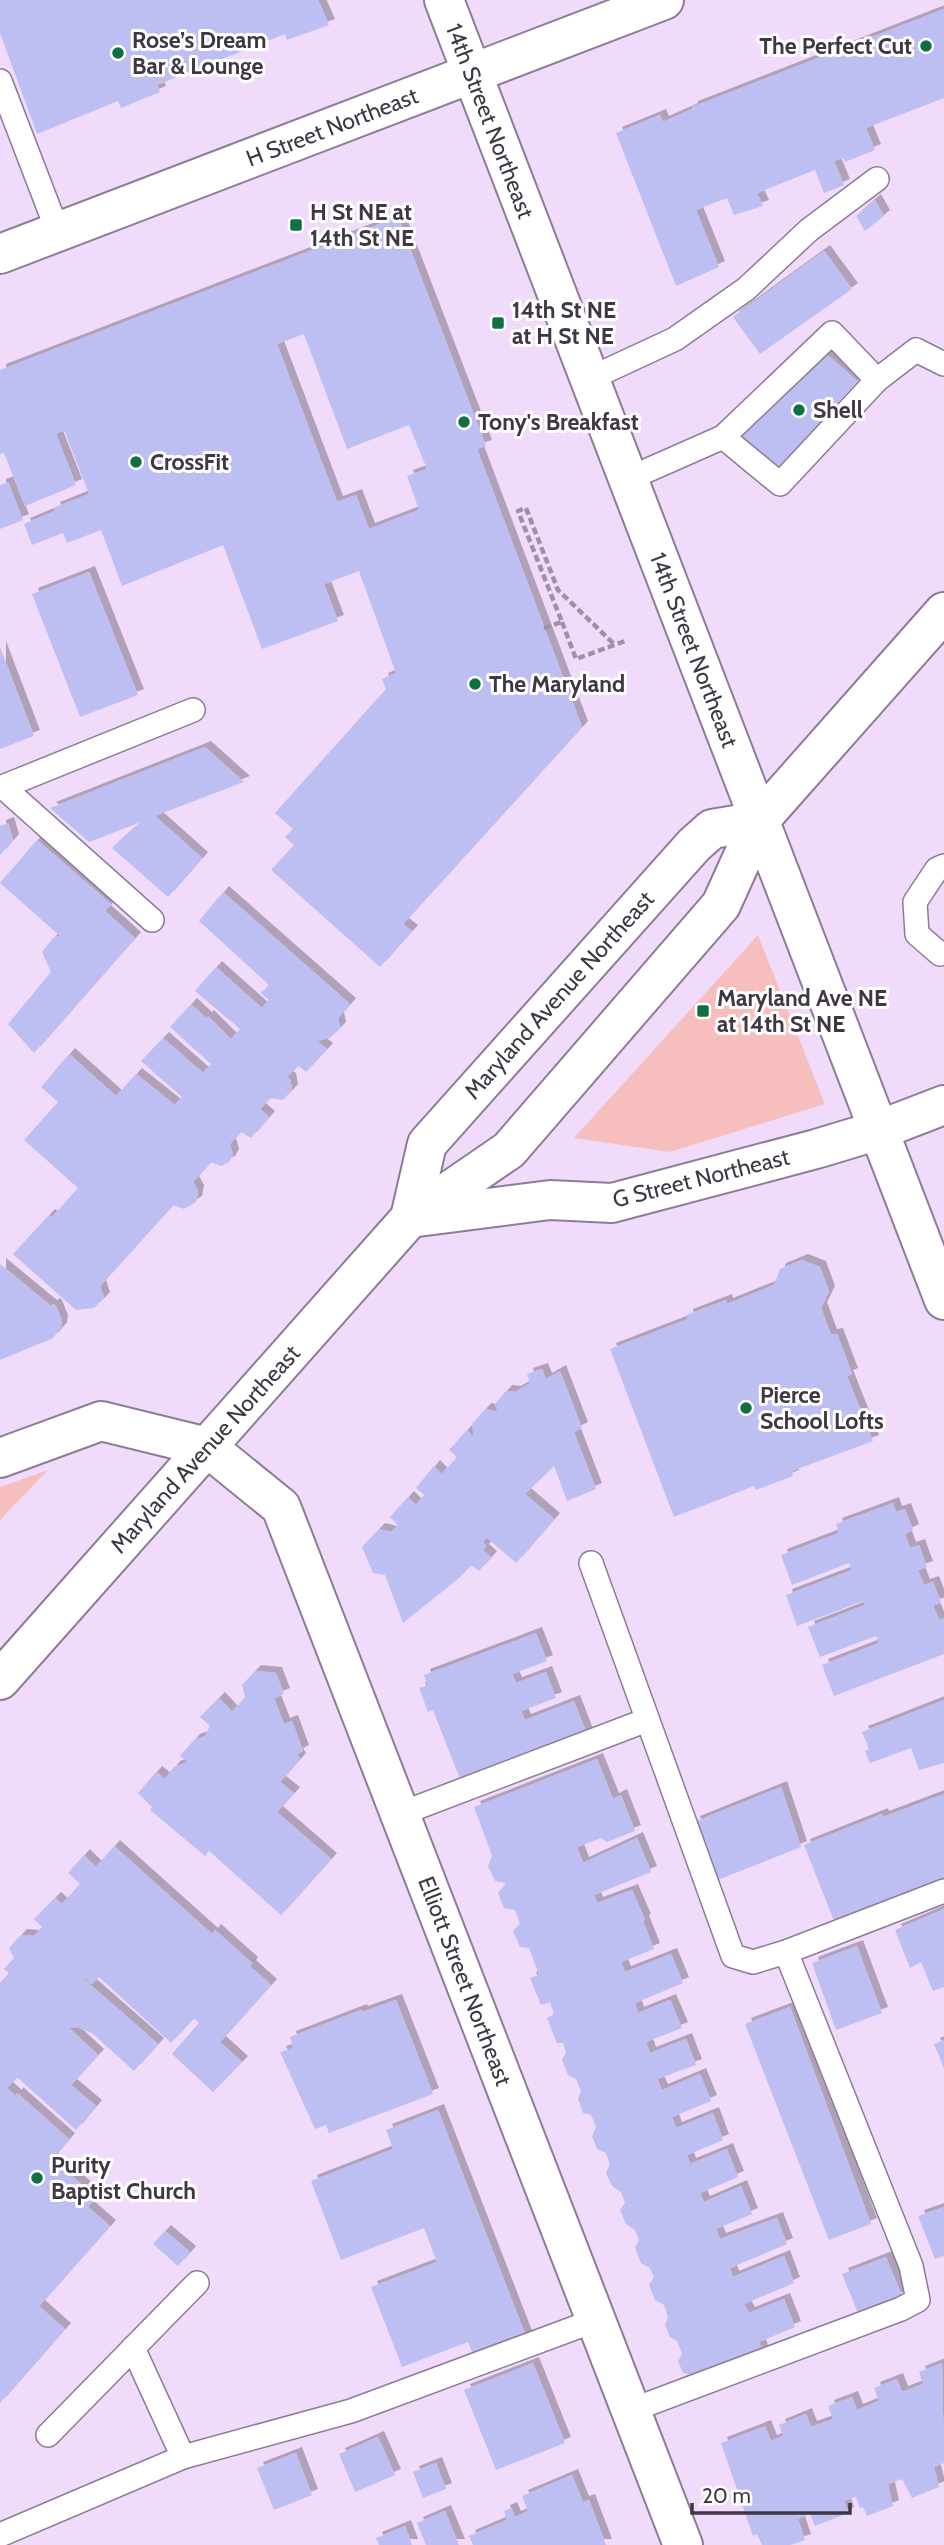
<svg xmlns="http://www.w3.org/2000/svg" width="944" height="2545" viewBox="0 0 944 2545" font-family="Cabin,sans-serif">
  <defs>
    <filter id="shadow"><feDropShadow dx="6" dy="-6" stdDeviation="0" flood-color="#0004"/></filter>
  </defs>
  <rect width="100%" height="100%" fill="#f1dbfb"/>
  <!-- green -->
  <g fill="#f7bebe">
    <path d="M758 935 825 1104 670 1152 574 1138Z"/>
    <path d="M48 1470 0 1520V1487Z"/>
  </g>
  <!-- building -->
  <g fill="#bdbef1" fill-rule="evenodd" filter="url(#shadow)">
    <path d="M0 0H318L329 25 287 40 285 34 157 85 160 92 121 108 118 101 37 134 0 33Z"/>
    <path d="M944 9V98L866 128 875 150 845 162 843 158 834 161 844 185 824 193 815 170 757 193 763 206 734 215 727 198 696 210 719 267 676 286 616 133 660 115 663 122 692 109V107Z"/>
    <path d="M875 200 884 216 865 231 856 216Z"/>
    <path d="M398 217 486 446 477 449 582 727 403 924 412 931 380 967 271 870 294 845 285 837 293 829 275 813 386 689 382 679 396 673 359 571 324 584 338 621 262 649 223 545 122 586 101 530 67 543 63 533 32 545 24 524 55 511 54 508 89 494 64 430 56 434 76 485 25 506 4 453 0 454V370ZM304 334 347 449 409 425 427 469 407 476 419 510 369 529 356 495 337 502 277 344Z"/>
    <path d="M824 251 852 289 760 354 733 317Z"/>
    <path d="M822 350 857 381 776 470 740 439Z"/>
    <path d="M8 482 23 520 0 529V485Z"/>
    <path d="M89 572 138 695 80 717 32 594Z"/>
    <path d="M0 647 34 736 0 749Z"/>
    <path d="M205 747 244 782 155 816 202 858 168 897 112 848 141 822 89 842 50 808Z"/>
    <path d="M8 823 13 840 0 855V826Z"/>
    <path d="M37 840 111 904 105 911 135 938 34 1053 8 1024 51 972 42 952 53 938 60 936 0 883Z"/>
    <path d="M223 892 350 1004 338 1018 340 1028 330 1038 317 1041 327 1049 306 1072 298 1066 287 1077 290 1079 292 1090 283 1100 270 1098 260 1109 269 1117 251 1138 241 1132 230 1144 233 1155 229 1162 221 1166 211 1162 193 1182 198 1191 196 1202 184 1209 173 1205 100 1286 104 1298 94 1308 76 1310 13 1254 49 1215 52 1217 78 1188 24 1140 58 1102 41 1087 69 1054 116 1096 136 1074 175 1105 182 1097 141 1061 163 1038 203 1073 211 1064 170 1027 191 1004 206 1018 208 1016 231 1039 240 1029 195 991 216 967 262 1008 269 1000 261 993 269 985 199 921Z"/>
    <path d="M802 1260 820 1267 829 1292 821 1308 831 1335 837 1334 852 1374 847 1376 873 1441 792 1471 793 1476 756 1490 754 1486 674 1517 610 1349 688 1319 687 1315 726 1300 727 1304 774 1285 780 1269Z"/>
    <path d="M0 1264 51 1306 54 1304 56 1306 62 1321 61 1328 53 1338 0 1360Z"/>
    <path d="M542 1369 546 1379 560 1371 582 1428 574 1432 596 1489 567 1501 554 1466 525 1494 554 1519 516 1563 487 1538 483 1542 486 1546 483 1550 491 1557 479 1571 471 1565 458 1579 403 1623 385 1575 373 1573 362 1547 379 1529 391 1532 398 1525 390 1517 408 1497 416 1505 424 1495 416 1488 434 1466 442 1474 457 1457 449 1450 467 1430 474 1437 472 1424 485 1409 498 1412 495 1404 506 1391 515 1392 530 1383 527 1374Z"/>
    <path d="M893 1503 896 1512 905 1509 913 1530 905 1534 910 1548 919 1545 927 1567 918 1570 924 1585 933 1582 941 1603 933 1605 939 1620 944 1618V1654L834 1696 822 1665 879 1643 876 1636 820 1657 808 1627 865 1605 863 1601 797 1626 786 1595 852 1570 849 1563 792 1585 781 1555 839 1533 836 1524Z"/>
    <path d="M536 1633 547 1661 512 1674 516 1683 546 1672 556 1698 521 1711 525 1720 574 1701 588 1737 462 1784 433 1710 428 1712 419 1688 428 1686 424 1675Z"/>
    <path d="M255 1671 276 1673 284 1694 274 1698 284 1724 292 1721 303 1751 297 1754 300 1759 280 1782 294 1793 277 1812 331 1859 281 1915 209 1851 205 1856 150 1810 152 1807 138 1793 156 1772 165 1779 174 1767 188 1762 180 1756 194 1740 205 1736 210 1726 200 1717 219 1698 232 1712 245 1697 242 1685Z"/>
    <path d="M944 1700V1763L919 1770 911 1748 870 1763 865 1751 869 1749 862 1732Z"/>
    <path d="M597 1759 613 1799 621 1795 635 1831 607 1842 601 1838 577 1847 583 1863 637 1838 651 1872 594 1895 597 1903 632 1890 645 1920 643 1921 654 1949 621 1962 625 1972 671 1954 683 1983 635 2003 638 2013 670 2000 682 2028 646 2042 650 2053 686 2039 696 2065 657 2079 662 2090 700 2074 711 2101 672 2117 676 2128 713 2113 723 2140 687 2155 690 2164 727 2149 738 2177 700 2193 704 2202 741 2186 752 2214 716 2229 720 2239 777 2218 787 2244 730 2268 733 2277 784 2256 794 2283 744 2304 749 2313 784 2299 795 2327 759 2342 762 2351 695 2378 691 2375 683 2373 678 2361 682 2354 677 2341 670 2337 665 2325 668 2317 664 2305 655 2300 649 2285 654 2277 650 2268 641 2263 635 2248 639 2240 635 2230 626 2224 620 2210 625 2203 621 2192 612 2186 606 2173 610 2164 606 2153 597 2149 592 2136 596 2127 591 2115 583 2113 578 2099 581 2091 576 2079 568 2075 562 2060 566 2052 563 2043H557L547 2018 554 2014 550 2002 541 2005 530 1978 539 1975 529 1948 520 1947 513 1931 520 1924 515 1910 504 1908 498 1893 506 1883 495 1881 488 1866 492 1856 474 1807Z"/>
    <path d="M781 1787 801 1847 715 1881 694 1822Z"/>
    <path d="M944 1794V1884L836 1926 804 1845 882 1814 883 1817Z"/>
    <path d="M114 1846 212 1934 215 1930 252 1963 250 1966 271 1985 220 2042 242 2062 213 2092 172 2054 199 2023 194 2018 171 2043 99 1977 92 1984 61 1959 158 2044 134 2071 92 2033 77 2027 69 2028 98 2055 71 2085 96 2106 76 2130 17 2077 7 2088 16 2096 17 2093 69 2139 52 2159 96 2197 88 2207 110 2226 39 2306 65 2329 0 2403V1983L9 1973 4 1969 14 1958 9 1948 21 1935 34 1936 42 1927 34 1919 55 1898 62 1904 80 1884 68 1873 84 1855 96 1867Z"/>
    <path d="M944 1909V1987L933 1991 921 1962 910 1968 895 1930Z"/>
    <path d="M857 1946 882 2013 836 2030 812 1963Z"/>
    <path d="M396 2000 433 2094 329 2133 326 2125 315 2129 280 2052 293 2048 290 2037 361 2010 362 2012Z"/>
    <path d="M790 2007 871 2224 829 2240 745 2024Z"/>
    <path d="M944 2040V2068L934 2044Z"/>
    <path d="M438 2110 527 2339 475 2359 468 2342 402 2367 371 2287 437 2262 424 2228 341 2260 311 2181 393 2149 386 2130Z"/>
    <path d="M944 2207V2256L935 2259 918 2216Z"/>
    <path d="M165 2231 190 2252 178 2266 153 2244Z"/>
    <path d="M886 2257 902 2296 858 2313 842 2274Z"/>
    <path d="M533 2363 565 2443 496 2470 464 2390Z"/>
    <path d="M942 2363 944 2463 934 2467 939 2487 912 2498 902 2479 888 2484 893 2506 867 2516 863 2507 860 2508 856 2497 844 2501 848 2513 815 2526 810 2514 798 2519 805 2540 790 2545H762L757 2534 753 2536 721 2443 765 2426 771 2441 783 2436 779 2425 806 2414 811 2427 833 2419 828 2406 852 2397 857 2410 879 2401 874 2388 897 2379 902 2392 923 2384 919 2372Z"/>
    <path d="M378 2437 395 2475 355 2492 339 2454Z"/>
    <path d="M296 2453 312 2495 274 2510 257 2468Z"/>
    <path d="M436 2463 446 2489 423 2498 413 2472Z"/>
    <path d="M572 2475 583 2502 589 2500 606 2545H473L469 2536 507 2520 504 2511 511 2508 515 2517 528 2511 522 2496Z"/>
    <path d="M445 2511 459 2545H426L417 2523Z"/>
    <path d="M405 2526 412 2545H379L376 2538Z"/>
  </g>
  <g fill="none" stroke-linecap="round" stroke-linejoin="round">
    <defs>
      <g id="lane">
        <path d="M0 81 58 232"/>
        <path d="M832 333 877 380 780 484 723 437Z"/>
        <path d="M589 379 675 339 746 289 809 230 877 179"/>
        <path d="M877 380 916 350 944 364"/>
        <path d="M628 479 723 437"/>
        <path d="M3 787 152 920"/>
        <path d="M0 788 193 710"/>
        <path d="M944 866 937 869 915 902 917 934 940 954 944 953"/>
        <path d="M591 1563 733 1956 753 1962 786 1952"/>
        <path d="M400 1814 647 1720"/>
        <path d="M632 2410 901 2309 918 2300 911 2266 786 1952 944 1891"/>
        <path d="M48 2435 197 2283"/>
        <path d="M183 2457 351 2411 596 2320"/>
        <path d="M0 2535 183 2457 133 2348"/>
      </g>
      <g id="street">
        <path d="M410 1218 550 1200 612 1203 816 1149 879 1130 944 1105"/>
        <path d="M0 1458 101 1421 207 1447 281 1507 683 2545"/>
      </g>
      <path id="secondary" d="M472 73 944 1300"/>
      <g id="primary">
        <path d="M444 0 472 73"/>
        <path d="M0 254 664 0"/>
        <path d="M410 1218 427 1144 694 845 712 829 759 821"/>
        <path d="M0 1680 410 1218 509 1150 721 905 759 821 944 612"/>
      </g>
    </defs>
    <!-- lane casing -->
    <use href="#lane" stroke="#8f7b97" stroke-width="26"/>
    <!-- street casing -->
    <use href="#street" stroke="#8f7b97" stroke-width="42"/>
    <!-- secondary casing -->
    <use href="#secondary" stroke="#8f7b97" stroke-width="42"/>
    <!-- primary casing -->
    <use href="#primary" stroke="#8f7b97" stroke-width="42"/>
    <!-- path -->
    <g stroke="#a090a7" stroke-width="4.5" stroke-dasharray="7 3.5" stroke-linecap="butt">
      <path d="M562 622 576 659 625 641"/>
      <path d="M544 628 562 622 518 511 526 508 558 590 615 645"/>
    </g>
    <!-- lane -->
    <use href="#lane" stroke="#fff" stroke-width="23"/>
    <!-- street -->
    <use href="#street" stroke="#fff" stroke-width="38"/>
    <!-- secondary -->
    <use href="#secondary" stroke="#fff" stroke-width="38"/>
    <!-- primary -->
    <use href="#primary" stroke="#fff" stroke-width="38"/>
  </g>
  <!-- markers -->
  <g fill="#107045" stroke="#fff" stroke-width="2.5">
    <circle cx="926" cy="46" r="7"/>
    <circle cx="118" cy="53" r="7"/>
    <rect x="289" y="218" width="14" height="14" rx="3.5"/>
    <rect x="491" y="316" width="14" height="14" rx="3.5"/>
    <circle cx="799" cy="410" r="7"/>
    <circle cx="464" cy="422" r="7"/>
    <circle cx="136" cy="462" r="7"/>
    <circle cx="475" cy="684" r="7"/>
    <rect x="696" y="1004" width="14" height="14" rx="3.5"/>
    <circle cx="746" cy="1408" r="7"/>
    <circle cx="37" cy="2178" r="7"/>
  </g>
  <g text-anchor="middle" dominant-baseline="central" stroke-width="6" stroke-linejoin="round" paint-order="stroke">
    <!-- poi labels -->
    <g font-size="23" font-weight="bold" fill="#403744" stroke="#fff" text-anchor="start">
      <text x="132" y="40">Rose’s Dream<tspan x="132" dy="26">Bar &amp; Lounge</tspan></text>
      <text x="912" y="46" text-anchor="end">The Perfect Cut</text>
      <text x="310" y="212">H St NE at<tspan x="310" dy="26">14th St NE</tspan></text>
      <text x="512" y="310">14th St NE<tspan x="512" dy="26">at H St NE</tspan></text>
      <text x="813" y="410">Shell</text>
      <text x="478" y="422">Tony's Breakfast</text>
      <text x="150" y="462">CrossFit</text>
      <text x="489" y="684">The Maryland</text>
      <text x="717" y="998">Maryland Ave NE<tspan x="717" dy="26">at 14th St NE</tspan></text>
      <text x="760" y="1395">Pierce<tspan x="760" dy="26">School Lofts</tspan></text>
      <text x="51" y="2165">Purity<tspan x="51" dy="26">Baptist Church</tspan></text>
    </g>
    <!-- street labels -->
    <g font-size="23" fill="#403744" stroke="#fff">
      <text transform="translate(490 121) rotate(69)">14th Street Northeast</text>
      <text transform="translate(332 127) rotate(-21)">H Street Northeast</text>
      <text transform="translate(694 650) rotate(69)">14th Street Northeast</text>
      <text transform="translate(559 995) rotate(-48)">Maryland Avenue Northeast</text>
      <text transform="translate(701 1178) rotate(-14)">G Street Northeast</text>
      <text transform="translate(205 1449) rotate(-48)">Maryland Avenue Northeast</text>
      <text transform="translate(465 1981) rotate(69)">Elliott Street Northeast</text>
    </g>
  </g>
  <!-- scale -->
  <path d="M692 2503v10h158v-10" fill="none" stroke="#403744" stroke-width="3.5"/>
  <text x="702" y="2503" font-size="21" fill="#403744" stroke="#ffffff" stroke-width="5" paint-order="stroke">20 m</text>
</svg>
